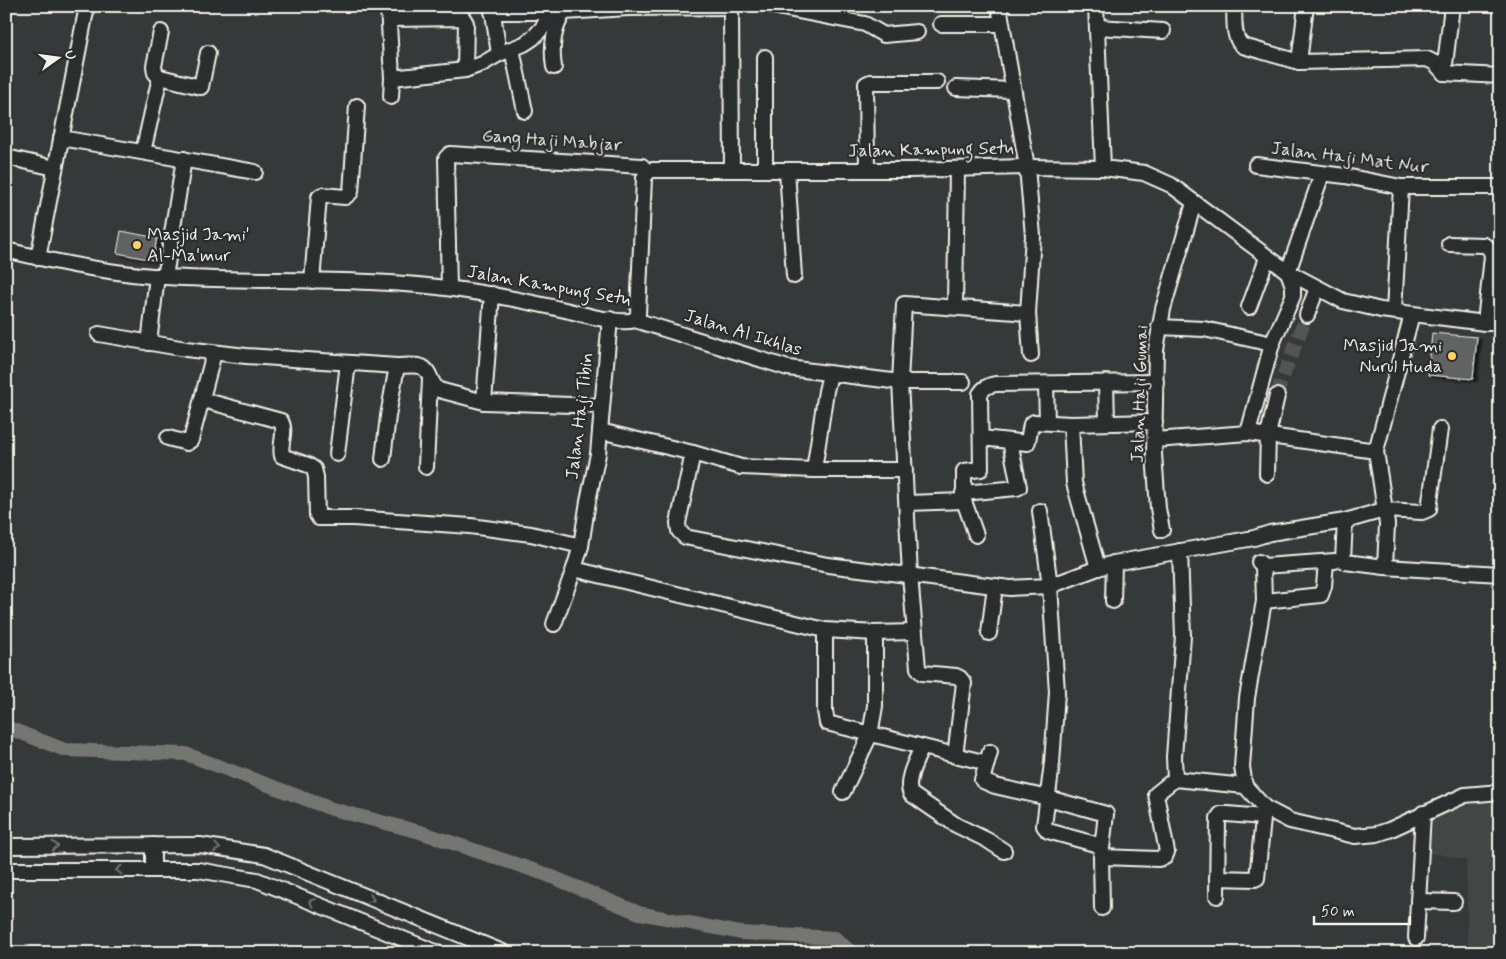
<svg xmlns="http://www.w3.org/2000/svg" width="1506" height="959" viewBox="0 0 1506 959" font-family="Mynerve,sans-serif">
  <defs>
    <filter id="shadow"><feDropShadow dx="4" dy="2.5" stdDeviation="1" flood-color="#0009"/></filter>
  </defs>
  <rect width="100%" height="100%" fill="#363939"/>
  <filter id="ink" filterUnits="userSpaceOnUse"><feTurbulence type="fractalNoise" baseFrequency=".02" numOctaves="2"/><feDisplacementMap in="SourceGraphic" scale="10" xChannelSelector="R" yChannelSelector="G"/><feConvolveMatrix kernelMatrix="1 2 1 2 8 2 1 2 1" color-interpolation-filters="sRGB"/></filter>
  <g filter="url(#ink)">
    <!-- built -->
    <path fill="#434645" d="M1487 801 1500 808V953H1468L1466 860 1438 854H1428L1431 819 1460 806Z"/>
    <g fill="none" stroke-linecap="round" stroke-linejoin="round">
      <!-- canal -->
      <path stroke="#757572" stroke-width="14" d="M6 727 65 750 186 754 332 809 420 832 545 874 639 913 741 933 835 938 852 953"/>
    </g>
    <!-- building -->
    <g fill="#616362" stroke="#f4f1e8" filter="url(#shadow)">
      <path d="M121 231 157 238 153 260 117 253Z"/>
      <path d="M1432 333 1477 337 1473 379 1428 375Z"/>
    </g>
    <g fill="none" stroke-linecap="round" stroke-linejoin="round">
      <!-- minor-tunnel -->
      <path stroke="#525553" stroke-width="14" stroke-dasharray="14 7" stroke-linecap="butt" d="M1277 396 1280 384 1307 315"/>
      <defs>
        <g id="minor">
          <path d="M388 6 392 78 391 97"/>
          <path d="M492 6 499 54"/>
          <path d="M731 6 732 170"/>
          <path d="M772 6 865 24 884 35 917 32"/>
          <path d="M999 6 1027 167 1033 236 1028 313 1031 355"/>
          <path d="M1096 6 1103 168"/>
          <path d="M1234 6C1235 18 1232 39 1243 46L1299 62 1427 59 1435 63 1444 73"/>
          <path d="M492 12H551"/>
          <path d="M389 19 463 18 466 23 465 70"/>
          <path d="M941 24H1002"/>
          <path d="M1097 27 1163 31"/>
          <path d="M512 49 525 111"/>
          <path d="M1299 62 1306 6"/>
          <path d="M554 67C551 48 553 29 564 12L628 8 731 7"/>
          <path d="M1444 73 1452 6"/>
          <path d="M1444 73 1500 76"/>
          <path d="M160 77 155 73 154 66 161 32"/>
          <path d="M392 78 465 70 482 64 499 54 524 44 533 38 543 27 554 6"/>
          <path d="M956 88 1013 90"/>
          <path d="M61 138 255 172"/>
          <path d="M143 152 160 77 201 87 208 53"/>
          <path d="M6 157 55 168"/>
          <path d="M1256 165 1345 176 1401 187H1500"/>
          <path d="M765 170V57"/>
          <path d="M787 170 794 276"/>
          <path d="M867 170 866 84 870 82H937"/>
          <path d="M1449 244 1484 245C1490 248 1491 251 1492 256L1485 323"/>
          <path d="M6 250C58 263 113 274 166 277 264 283 363 276 461 290 496 295 530 302 565 310 583 314 617 325 635 320L638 314 644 178 648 172 652 170H910L1027 167 1103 168 1144 173 1171 185 1288 272 1343 301 1381 310 1485 323H1500"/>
          <path d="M38 258 87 6"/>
          <path d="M165 277 184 159"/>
          <path d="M312 281 319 197 322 195 345 197 351 192 357 106"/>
          <path d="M449 288 446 158 450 154 642 166 648 172"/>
          <path d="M955 306 957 169"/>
          <path d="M1249 307 1267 258"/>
          <path d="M1394 311 1401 187"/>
          <path d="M1307 315 1317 288"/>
          <path d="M610 319 598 454 588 501 581 546 574 569 825 630 875 633 914 632"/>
          <path d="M635 320 788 368 900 382H963"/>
          <path d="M1159 327 1204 329 1272 344"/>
          <path d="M99 334 186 349 246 356 397 366C404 366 416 364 422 367 431 371 430 385 439 390L484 402 601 406"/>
          <path d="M149 343 157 276"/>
          <path d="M1106 382 1107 422"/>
          <path d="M1046 384 1047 422"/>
          <path d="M203 400 281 421C287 432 279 443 282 456L308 465 314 469 316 477 317 515 319 518H353L470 526 531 534 581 546"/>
          <path d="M484 402 492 294"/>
          <path d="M1071 424 1074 483 1098 568"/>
          <path d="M600 431 693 453 678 523 679 531 685 537 828 565 1010 588 1050 586 1098 568 1114 563 1254 538 1270 533 1345 521 1343 560 1345 562 1385 567 1500 574"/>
          <path d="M1248 433 1272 344 1293 296V286L1288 272 1322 174"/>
          <path d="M168 438 187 443 191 440 214 353"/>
          <path d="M1155 440 1248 433 1376 451"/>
          <path d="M1010 441 1027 443 1028 441 1031 424 1034 422 1071 424 1155 422"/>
          <path d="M693 453 741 467 814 470H905"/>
          <path d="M337 454 348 363"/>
          <path d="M383 459 388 416 397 366"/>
          <path d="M426 467 430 379"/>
          <path d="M814 470 826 391 830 374"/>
          <path d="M1267 474 1268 435 1277 396"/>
          <path d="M963 493 1017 488 1019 487 1010 441 981 438"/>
          <path d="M907 503 964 501"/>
          <path d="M1040 511 1050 586 1057 692 1052 763 1044 826 1048 831 1102 846"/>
          <path d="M1345 521 1384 510 1422 512 1429 509 1440 429"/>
          <path d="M1162 530 1158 508 1154 454 1156 350 1163 309 1194 203"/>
          <path d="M976 535 964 501V471L981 469 980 394C984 387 989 385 996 384L1156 382"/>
          <path d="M1259 562 1263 566 1264 601 1247 698 1242 767 1245 786 1265 808 1290 821 1355 836 1377 834 1389 830 1465 795 1500 792"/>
          <path d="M1263 566 1335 561"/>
          <path d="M1385 567 1387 524 1376 451 1412 314"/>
          <path d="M1113 601 1114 563"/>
          <path d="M1264 601 1321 595 1324 586 1326 562"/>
          <path d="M554 624 574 569"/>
          <path d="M825 630V711L827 723 987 763"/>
          <path d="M989 633 995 586"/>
          <path d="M922 747C917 759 904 781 911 794L956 825 987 840 1004 851"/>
          <path d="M990 752 982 780 983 781 995 786 1048 798 1106 814 1101 857 1102 908"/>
          <path d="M955 756 964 683 960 678 956 676 922 673 918 668 910 575 900 382 904 304 1028 313"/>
          <path d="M1175 779 1245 786"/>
          <path d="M843 792 870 735 875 706V633"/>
          <path d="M153 845V870"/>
          <path d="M6 846 200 845 264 855 505 953"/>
          <path d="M1101 857 1158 859 1165 857 1167 852 1156 794 1175 779 1174 757 1183 636 1180 551"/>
          <path d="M6 870H198L257 880 438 953"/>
          <path d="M1217 878 1255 879 1257 878 1264 809"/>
          <path d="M1217 896 1218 818 1221 814H1227L1263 817"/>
          <path d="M1418 901 1454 902"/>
          <path d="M1416 938 1423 813"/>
        </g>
      </defs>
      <!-- minor casing -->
      <use href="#minor" stroke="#f4f1e8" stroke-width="18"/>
      <!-- minor -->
      <use href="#minor" stroke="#2a2d2e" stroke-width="14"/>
    </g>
    <!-- one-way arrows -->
    <defs><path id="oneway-chevron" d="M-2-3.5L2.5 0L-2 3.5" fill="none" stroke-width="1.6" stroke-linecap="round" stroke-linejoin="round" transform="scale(1.25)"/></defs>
    <g stroke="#71726f">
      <use href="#oneway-chevron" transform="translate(55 846)"/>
      <use href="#oneway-chevron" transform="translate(217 848) rotate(9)"/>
      <use href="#oneway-chevron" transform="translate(119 870) rotate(180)"/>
      <use href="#oneway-chevron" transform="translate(371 899) rotate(22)"/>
      <use href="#oneway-chevron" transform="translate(312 902) rotate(-158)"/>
    </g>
  </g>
  <!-- markers -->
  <g fill="#ffd166" stroke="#2a2d2e" stroke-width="2">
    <circle cx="137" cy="245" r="5"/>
    <circle cx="1452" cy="356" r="5"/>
  </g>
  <g text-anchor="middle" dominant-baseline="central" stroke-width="4.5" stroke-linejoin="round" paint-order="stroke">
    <!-- street labels -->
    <g font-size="18" fill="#f4f1e8" stroke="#2a2d2e">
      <text transform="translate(552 141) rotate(4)">Gang Haji Mabjar</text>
      <text transform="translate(931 150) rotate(-1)">Jalan Kampung Setu</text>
      <text transform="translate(1350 158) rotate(7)">Jalan Haji Mat Nur</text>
      <text transform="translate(549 286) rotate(10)">Jalan Kampung Setu</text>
      <text transform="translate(743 333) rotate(17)">Jalan Al Ikhlas</text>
      <text transform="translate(1140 394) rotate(-88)">Jalan Haji Gumai</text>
      <text transform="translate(580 416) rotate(-83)">Jalan Haji Tibin</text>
    </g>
    <!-- poi labels -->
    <g font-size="18" fill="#f4f1e8" stroke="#2a2d2e" text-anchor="start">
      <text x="147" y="235">Masjid Jami'<tspan x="147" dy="21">Al-Ma'mur</tspan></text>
      <text x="1442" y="346" text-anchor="end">Masjid Jami<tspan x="1442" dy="21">Nurul Huda</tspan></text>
    </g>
  </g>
  <!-- margin -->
  <rect width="1506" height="959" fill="none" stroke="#2a2d2e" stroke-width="25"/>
  <rect x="12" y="12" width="1481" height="934" fill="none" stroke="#f4f1e8" stroke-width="2" filter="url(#ink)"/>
  <!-- north arrow -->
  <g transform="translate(58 58) rotate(76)" stroke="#2a2d2e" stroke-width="4" paint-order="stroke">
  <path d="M0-4L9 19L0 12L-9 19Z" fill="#f4f1e8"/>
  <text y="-8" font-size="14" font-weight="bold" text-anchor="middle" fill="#f4f1e8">U</text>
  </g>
  <!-- scale -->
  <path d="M1314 916v8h96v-8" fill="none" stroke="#f4f1e8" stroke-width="2.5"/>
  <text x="1321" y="916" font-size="15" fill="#f4f1e8" stroke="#2a2d2e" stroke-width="4" paint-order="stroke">50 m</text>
</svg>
